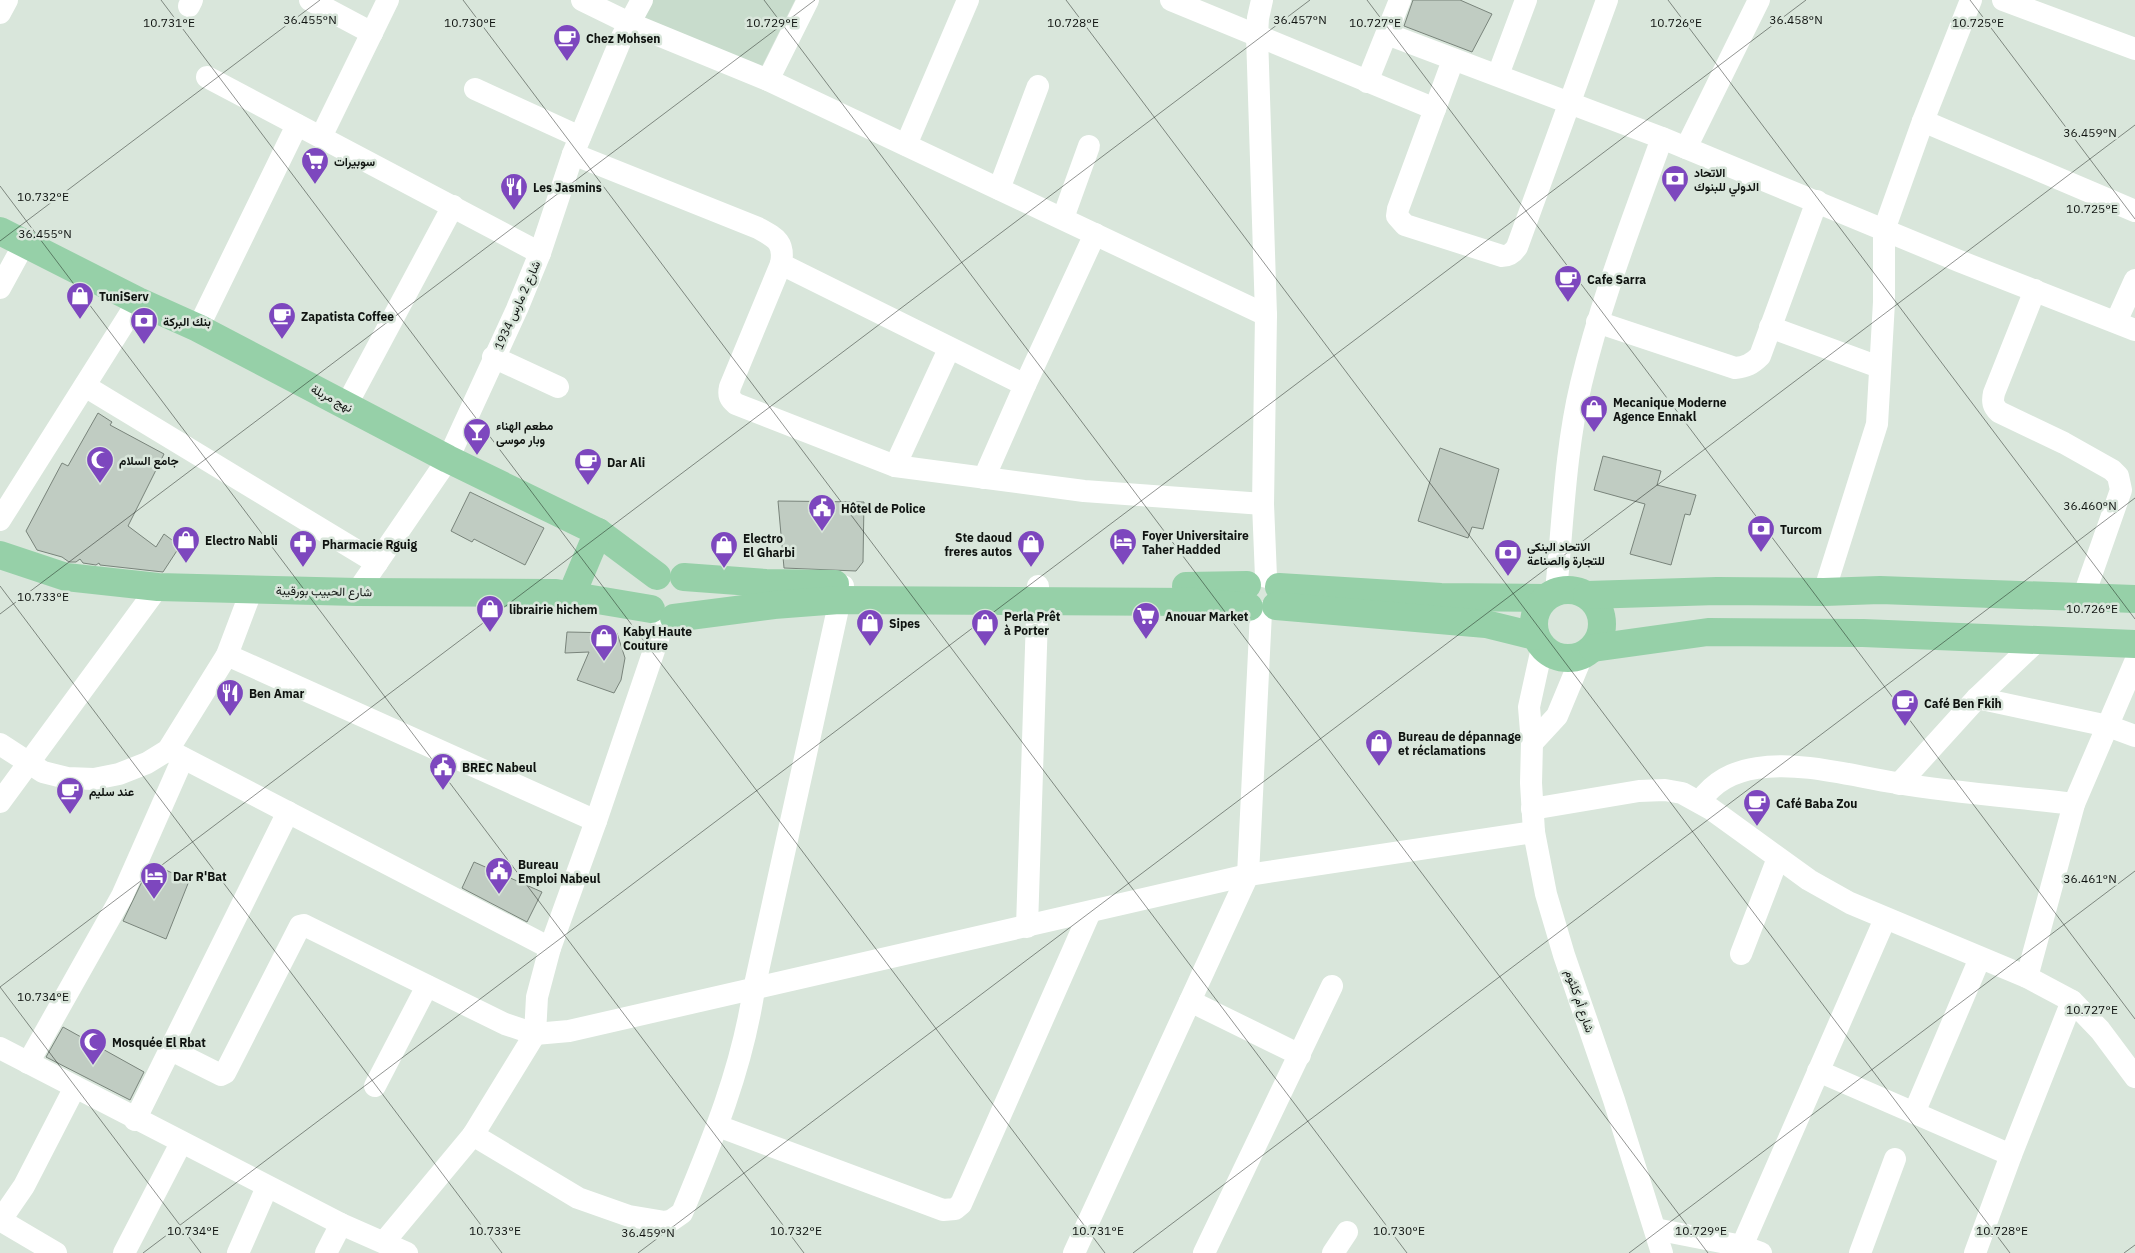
<svg xmlns="http://www.w3.org/2000/svg" width="2135" height="1253" viewBox="0 0 2135 1253" font-family="'IBM Plex Sans',Vazirmatn,sans-serif">
  <rect width="100%" height="100%" fill="#d9e6db"/>
  <!-- built -->
  <path fill="#c8dccc" d="M652 0H795L755 80 634 30Z"/>
  <!-- building -->
  <g fill="#c0ccc2" stroke="#79847b">
    <path d="M1413 0H1460L1492 14 1472 52 1404 26Z"/>
    <path d="M98 413 112 422 110 425 164 454 128 526 156 547 164 534 180 546 163 572 100 565 99 563 96 565 83 563 80 559 76 562H69L62 557 37 550 26 531 62 463 68 466Z"/>
    <path d="M1440 448 1499 469 1483 529 1472 527 1468 538 1418 521Z"/>
    <path d="M1603 456 1661 471 1657 485 1696 495 1690 515 1685 514 1671 565 1630 554 1645 504 1594 490Z"/>
    <path d="M470 492 544 528 525 565 474 539 472 542 451 531Z"/>
    <path d="M778 501 864 502 863 562 856 571 784 568Z"/>
    <path d="M567 632 617 633 625 658 621 680 614 693 577 680 589 652 565 653Z"/>
    <path d="M474 862 542 892 527 922 462 888Z"/>
    <path d="M151 863 189 881 166 939 123 921Z"/>
    <path d="M63 1027 144 1072 130 1100 46 1057Z"/>
  </g>
  <g fill="none" stroke-linecap="round" stroke-linejoin="round">
    <!-- minor -->
    <g stroke="#fff" stroke-width="22">
      <path d="M310 0 372 33"/>
      <path d="M582 0 629 23 768 80 1266 315"/>
      <path d="M1171 0 1435 109"/>
      <path d="M1262 0 1258 18 1257 35 1266 315 1263 504 1266 577"/>
      <path d="M2003 0 2135 49"/>
      <path d="M189 6 192 0"/>
      <path d="M0 13 7 0"/>
      <path d="M1387 34 1662 138 1959 261 2135 330"/>
      <path d="M1453 60 1398 209 1397 216 1405 225 1502 256C1509 256 1513 253 1517 247L1607 0"/>
      <path d="M1498 75 1526 0"/>
      <path d="M207 77 540 253"/>
      <path d="M768 80 808 0"/>
      <path d="M1367 82 1400 0"/>
      <path d="M475 89 580 137"/>
      <path d="M1923 121 2135 211"/>
      <path d="M321 137 388 0"/>
      <path d="M906 145 968 0"/>
      <path d="M1686 148 1759 0"/>
      <path d="M573 154 758 228C776 238 785 242 781 264L1025 385 984 478"/>
      <path d="M999 189 1038 86"/>
      <path d="M1063 218 1089 146"/>
      <path d="M781 264 730 387C728 396 730 399 736 404L895 466 1084 491 1263 504"/>
      <path d="M0 288 24 244"/>
      <path d="M2035 290 1994 393C1992 402 1993 406 1999 412L2064 443 2112 470 2118 476 2121 490 2083 598"/>
      <path d="M1597 322 1735 368C1746 367 1752 364 1760 356L1817 201"/>
      <path d="M2116 322 2135 280"/>
      <path d="M1770 327 1879 367"/>
      <path d="M198 328 297 125"/>
      <path d="M493 357 558 387"/>
      <path d="M1025 385 1095 234"/>
      <path d="M85 386 377 563"/>
      <path d="M346 406 453 206"/>
      <path d="M895 466 949 349"/>
      <path d="M0 520 138 301"/>
      <path d="M1556 591C1563 522 1565 451 1581 384 1601 300 1633 219 1662 138"/>
      <path d="M357 592 448 459 517 309 540 253 573 154 622 37 642 0"/>
      <path d="M1824 592 1877 424 1884 302V230L1923 121 1971 0"/>
      <path d="M1542 648 1529 707 1532 743 1531 783 1534 832 1546 894 1564 955 1614 1100 1662 1253"/>
      <path d="M227 655 596 821"/>
      <path d="M1977 698 2108 726 2135 736"/>
      <path d="M1532 743 1557 716 1582 656"/>
      <path d="M0 744 43 772 67 778 94 779 119 774 147 763 168 750 227 655 252 589"/>
      <path d="M168 750 550 948"/>
      <path d="M1899 784 1977 698 2037 641"/>
      <path d="M1700 801C1715 781 1732 772 1757 768 1802 761 1852 776 1897 783 1955 793 2015 797 2074 804"/>
      <path d="M0 802 158 587"/>
      <path d="M1532 809 1639 791 1665 790 1682 793 1711 809 1809 880 1850 903 2027 977 2072 1001 2100 1030 2135 1077"/>
      <path d="M1027 927 1038 586"/>
      <path d="M1741 954 1778 858"/>
      <path d="M2027 977 2074 804 2135 662"/>
      <path d="M1190 1001 1300 1055"/>
      <path d="M0 1048 341 1224 407 1253"/>
      <path d="M171 1050 221 1075 225 1073 300 926 304 925 505 1024 535 1034 569 1031 1248 875 1534 832"/>
      <path d="M28 1063 122 896 183 758"/>
      <path d="M1818 1071 2011 1155"/>
      <path d="M375 1086 427 986"/>
      <path d="M1914 1113 1980 958"/>
      <path d="M135 1120 288 812"/>
      <path d="M718 1126 943 1210 955 1209 961 1204 1090 912"/>
      <path d="M473 1135 578 1198 629 1216 665 1222 672 1220 682 1213C713 1139 742 1069 754 989L843 586"/>
      <path d="M0 1220 56 1253"/>
      <path d="M0 1221 24 1186 75 1087"/>
      <path d="M1655 1229 1742 1246 1761 1253"/>
      <path d="M384 1242 473 1135 535 1034 537 997 550 948 596 821 665 618"/>
      <path d="M1742 1246 1885 919"/>
      <path d="M124 1253 181 1143"/>
      <path d="M238 1253 267 1187"/>
      <path d="M326 1253 341 1224"/>
      <path d="M1074 1253 1248 875 1261 612"/>
      <path d="M1204 1253 1332 986"/>
      <path d="M1333 1253 1347 1232"/>
      <path d="M1860 1253 1895 1159"/>
      <path d="M1975 1253 2011 1155 2072 1001"/>
    </g>
    <!-- major -->
    <g stroke="#96d0a8" stroke-width="28">
      <path d="M0 231 138 301 198 328 448 459 598 532 657 576"/>
      <path d="M0 555 66 577 158 587 357 592 556 593 651 609"/>
      <path d="M684 577 766 583 835 584"/>
      <path d="M1186 586 1247 585"/>
      <path d="M1279 587 1441 597 1545 598"/>
      <circle cx="1568" cy="624" r="34"/>
      <path d="M1587 595 1717 591 1824 592 1880 590 2135 599"/>
      <path d="M571 596 598 532"/>
      <path d="M1276 606 1486 624 1535 636"/>
      <path d="M674 618 774 605 839 600 1196 602 1249 607"/>
      <path d="M1593 648 1708 632 1863 633 2135 644"/>
    </g>
  </g>
  <!-- ticks -->
  <path fill="none" stroke="#0f1310" stroke-width="1" stroke-opacity="0.45" d="M161 0 1105 1253M463 0 1407 1253M764 0 1708 1253M1066 0 2010 1253M1367 0 2135 1019M1668 0 2135 619M1970 0 2135 219M0 186 804 1253M0 241 320 0M0 586 502 1253M0 614 815 0M0 987 201 1253M0 987 1310 0M143 1253 1806 0M638 1253 2135 125M1133 1253 2135 498M1629 1253 2135 871M2124 1253 2135 1245"/>
  <!-- icons -->
  <defs>
    <symbol id="cafe-pin" viewBox="-11 -11 22 30"><path d="M0 17L-7.5 6A9.5 9.5 0 1 1 7.5 6Z" fill="#7d47be" stroke="#d9e6db"/><path d="M-5.5-4.5H6V0H3Q3 3.5 0 3.5H-2.5Q-5.5 3.5-5.5 0ZM3-3.2v2h1.7v-2ZM-6 4.5H4V6H-6Z" fill="#fff"/></symbol>
    <symbol id="supermarket-pin" viewBox="-11 -11 22 30"><path d="M0 17L-7.5 6A9.5 9.5 0 1 1 7.5 6Z" fill="#7d47be" stroke="#d9e6db"/><path d="M-6-5.5h2.5l.6 2H6L4.5 2H-2.5L-4.4-4H-6ZM-1.5 3.2a1.3 1.3 0 1 0 .1 0ZM3 3.2a1.3 1.3 0 1 0 .1 0Z" fill="#fff"/></symbol>
    <symbol id="bank-pin" viewBox="-11 -11 22 30"><path d="M0 17L-7.5 6A9.5 9.5 0 1 1 7.5 6Z" fill="#7d47be" stroke="#d9e6db"/><path d="M-6-4H6V4H-6ZM0-2.3a2.3 2.3 0 1 0 0 4.6a2.3 2.3 0 1 0 0-4.6Z" fill="#fff"/></symbol>
    <symbol id="restaurant-pin" viewBox="-11 -11 22 30"><path d="M0 17L-7.5 6A9.5 9.5 0 1 1 7.5 6Z" fill="#7d47be" stroke="#d9e6db"/><path d="M-5-6h1v4h1v-4h1v4h1v-4h1v5L-1.5 .5V6h-2V.5L-5-1ZM5-6V6H3V1.5H1.5Q1.5-4 5-6Z" fill="#fff"/></symbol>
    <symbol id="shop-pin" viewBox="-11 -11 22 30"><path d="M0 17L-7.5 6A9.5 9.5 0 1 1 7.5 6Z" fill="#7d47be" stroke="#d9e6db"/><path d="M-5-2.5h2.3a2.7 3.5 0 0 1 5.4 0H5L5.5 6h-11ZM-1.5-2.5h3a1.5 2.3 0 0 0-3 0Z" fill="#fff"/></symbol>
    <symbol id="bar-pin" viewBox="-11 -11 22 30"><path d="M0 17L-7.5 6A9.5 9.5 0 1 1 7.5 6Z" fill="#7d47be" stroke="#d9e6db"/><path d="M-6-5H6L.8 .8V4.5H3.5V6h-7V4.5H-.8V.8Z" fill="#fff"/></symbol>
    <symbol id="mosque-pin" viewBox="-11 -11 22 30"><path d="M0 17L-7.5 6A9.5 9.5 0 1 1 7.5 6Z" fill="#7d47be" stroke="#d9e6db"/><path d="M3.5-4.9A6 6 0 1 0 3.5 4.9A5 5 0 1 1 3.5-4.9Z" fill="#fff"/></symbol>
    <symbol id="civic-pin" viewBox="-11 -11 22 30"><path d="M0 17L-7.5 6A9.5 9.5 0 1 1 7.5 6Z" fill="#7d47be" stroke="#d9e6db"/><path d="M-.6-6.5H3V-4.5H.6V-3L4-1V1h2V6H-6V1h2V-1L-.6-3ZM-1.2 2.5V6h2.4V2.5Z" fill="#fff"/></symbol>
    <symbol id="hotel-pin" viewBox="-11 -11 22 30"><path d="M0 17L-7.5 6A9.5 9.5 0 1 1 7.5 6Z" fill="#7d47be" stroke="#d9e6db"/><path d="M-6-4.5h1.5V1H6V5H4.5V3h-9V5H-6ZM-4 0a1.8 1.8 0 1 1 3.6 0ZM.5 0V-2.5h3Q6-2.5 6 0Z" fill="#fff"/></symbol>
    <symbol id="pharmacy-pin" viewBox="-11 -11 22 30"><path d="M0 17L-7.5 6A9.5 9.5 0 1 1 7.5 6Z" fill="#7d47be" stroke="#d9e6db"/><path d="M-2-6h4v4h4v4h-4v4h-4v-4h-4v-4h4Z" fill="#fff"/></symbol>
  </defs>
  <g fill-rule="evenodd">
    <use href="#cafe-pin" x="551" y="22" width="32" height="43"/>
    <use href="#supermarket-pin" x="299" y="145" width="32" height="43"/>
    <use href="#bank-pin" x="1659" y="163" width="32" height="43"/>
    <use href="#restaurant-pin" x="498" y="171" width="32" height="43"/>
    <use href="#cafe-pin" x="1552" y="263" width="32" height="43"/>
    <use href="#shop-pin" x="64" y="280" width="32" height="43"/>
    <use href="#cafe-pin" x="266" y="300" width="32" height="43"/>
    <use href="#bank-pin" x="128" y="305" width="32" height="43"/>
    <use href="#shop-pin" x="1578" y="393" width="32" height="43"/>
    <use href="#bar-pin" x="461" y="416" width="32" height="43"/>
    <use href="#mosque-pin" x="84" y="444" width="32" height="43"/>
    <use href="#cafe-pin" x="572" y="446" width="32" height="43"/>
    <use href="#civic-pin" x="806" y="492" width="32" height="43"/>
    <use href="#bank-pin" x="1745" y="513" width="32" height="43"/>
    <use href="#shop-pin" x="170" y="524" width="32" height="43"/>
    <use href="#hotel-pin" x="1107" y="526" width="32" height="43"/>
    <use href="#pharmacy-pin" x="287" y="528" width="32" height="43"/>
    <use href="#shop-pin" x="1015" y="528" width="32" height="43"/>
    <use href="#shop-pin" x="708" y="529" width="32" height="43"/>
    <use href="#bank-pin" x="1492" y="537" width="32" height="43"/>
    <use href="#shop-pin" x="474" y="593" width="32" height="43"/>
    <use href="#supermarket-pin" x="1130" y="600" width="32" height="43"/>
    <use href="#shop-pin" x="854" y="607" width="32" height="43"/>
    <use href="#shop-pin" x="969" y="607" width="32" height="43"/>
    <use href="#shop-pin" x="588" y="622" width="32" height="43"/>
    <use href="#restaurant-pin" x="214" y="677" width="32" height="43"/>
    <use href="#cafe-pin" x="1889" y="687" width="32" height="43"/>
    <use href="#shop-pin" x="1363" y="727" width="32" height="43"/>
    <use href="#civic-pin" x="427" y="751" width="32" height="43"/>
    <use href="#cafe-pin" x="54" y="775" width="32" height="43"/>
    <use href="#cafe-pin" x="1741" y="787" width="32" height="43"/>
    <use href="#civic-pin" x="483" y="855" width="32" height="43"/>
    <use href="#hotel-pin" x="138" y="860" width="32" height="43"/>
    <use href="#mosque-pin" x="77" y="1026" width="32" height="43"/>
  </g>
  <g text-anchor="middle" dominant-baseline="central" stroke-width="5" stroke-linejoin="round" paint-order="stroke">
    <!-- poi labels -->
    <g font-size="12" font-weight="bold" fill="#0f1310" stroke="#d9e6db" text-anchor="start">
      <text x="586" y="38">Chez Mohsen</text>
      <text x="334" y="161">سوبيرات</text>
      <text x="1694" y="172">الاتحاد<tspan x="1694" dy="14">الدولي للبنوك</tspan></text>
      <text x="533" y="187">Les Jasmins</text>
      <text x="1587" y="279">Cafe Sarra</text>
      <text x="99" y="296">TuniServ</text>
      <text x="301" y="316">Zapatista Coffee</text>
      <text x="163" y="321">بنك البركة</text>
      <text x="1613" y="402">Mecanique Moderne<tspan x="1613" dy="14">Agence Ennakl</tspan></text>
      <text x="496" y="425">مطعم الهناء<tspan x="496" dy="14">وبار موسى</tspan></text>
      <text x="119" y="460">جامع السلام</text>
      <text x="607" y="462">Dar Ali</text>
      <text x="841" y="508">Hôtel de Police</text>
      <text x="1780" y="529">Turcom</text>
      <text x="1142" y="535">Foyer Universitaire<tspan x="1142" dy="14">Taher Hadded</tspan></text>
      <text x="1012" y="537" text-anchor="end">Ste daoud<tspan x="1012" dy="14">freres autos</tspan></text>
      <text x="743" y="538">Electro<tspan x="743" dy="14">El Gharbi</tspan></text>
      <text x="205" y="540">Electro Nabli</text>
      <text x="322" y="544">Pharmacie Rguig</text>
      <text x="1527" y="546">الاتحاد البنكي<tspan x="1527" dy="14">للتجارة والصناعة</tspan></text>
      <text x="509" y="609">librairie hichem</text>
      <text x="1004" y="616">Perla Prêt<tspan x="1004" dy="14">à Porter</tspan></text>
      <text x="1165" y="616">Anouar Market</text>
      <text x="889" y="623">Sipes</text>
      <text x="623" y="631">Kabyl Haute<tspan x="623" dy="14">Couture</tspan></text>
      <text x="249" y="693">Ben Amar</text>
      <text x="1924" y="703">Café Ben Fkih</text>
      <text x="1398" y="736">Bureau de dépannage<tspan x="1398" dy="14">et réclamations</tspan></text>
      <text x="462" y="767">BREC Nabeul</text>
      <text x="89" y="791">عند سليم</text>
      <text x="1776" y="803">Café Baba Zou</text>
      <text x="518" y="864">Bureau<tspan x="518" dy="14">Emploi Nabeul</tspan></text>
      <text x="173" y="876">Dar R'Bat</text>
      <text x="112" y="1042">Mosquée El Rbat</text>
    </g>
    <!-- street labels -->
    <g font-size="12" fill="#0f1310" stroke="#d9e6db">
      <text transform="translate(517 305) rotate(-66)">شارع 2 مارس 1934</text>
      <text transform="translate(332 398) rotate(28)">نهج مربلة</text>
      <text transform="translate(324 591) rotate(1)">شارع الحبيب بورقيبة</text>
      <text transform="translate(1580 1001) rotate(71)">شارع أم كلثوم</text>
    </g>
  </g>
  <g font-size="12" text-anchor="middle" fill="#0f1310" stroke="#d9e6db" stroke-width="5" stroke-linejoin="round" paint-order="stroke">
    <text x="310" y="24">36.455°N</text>
    <text x="1300" y="24">36.457°N</text>
    <text x="1796" y="24">36.458°N</text>
    <text x="169" y="27">10.731°E</text>
    <text x="470" y="27">10.730°E</text>
    <text x="772" y="27">10.729°E</text>
    <text x="1073" y="27">10.728°E</text>
    <text x="1375" y="27">10.727°E</text>
    <text x="1676" y="27">10.726°E</text>
    <text x="1978" y="27">10.725°E</text>
    <text x="2090" y="137">36.459°N</text>
    <text x="43" y="201">10.732°E</text>
    <text x="2092" y="213">10.725°E</text>
    <text x="45" y="238">36.455°N</text>
    <text x="2090" y="510">36.460°N</text>
    <text x="43" y="601">10.733°E</text>
    <text x="2092" y="613">10.726°E</text>
    <text x="2090" y="883">36.461°N</text>
    <text x="43" y="1001">10.734°E</text>
    <text x="2092" y="1014">10.727°E</text>
    <text x="193" y="1235">10.734°E</text>
    <text x="495" y="1235">10.733°E</text>
    <text x="796" y="1235">10.732°E</text>
    <text x="1098" y="1235">10.731°E</text>
    <text x="1399" y="1235">10.730°E</text>
    <text x="1701" y="1235">10.729°E</text>
    <text x="2002" y="1235">10.728°E</text>
    <text x="648" y="1237">36.459°N</text>
  </g>
</svg>
